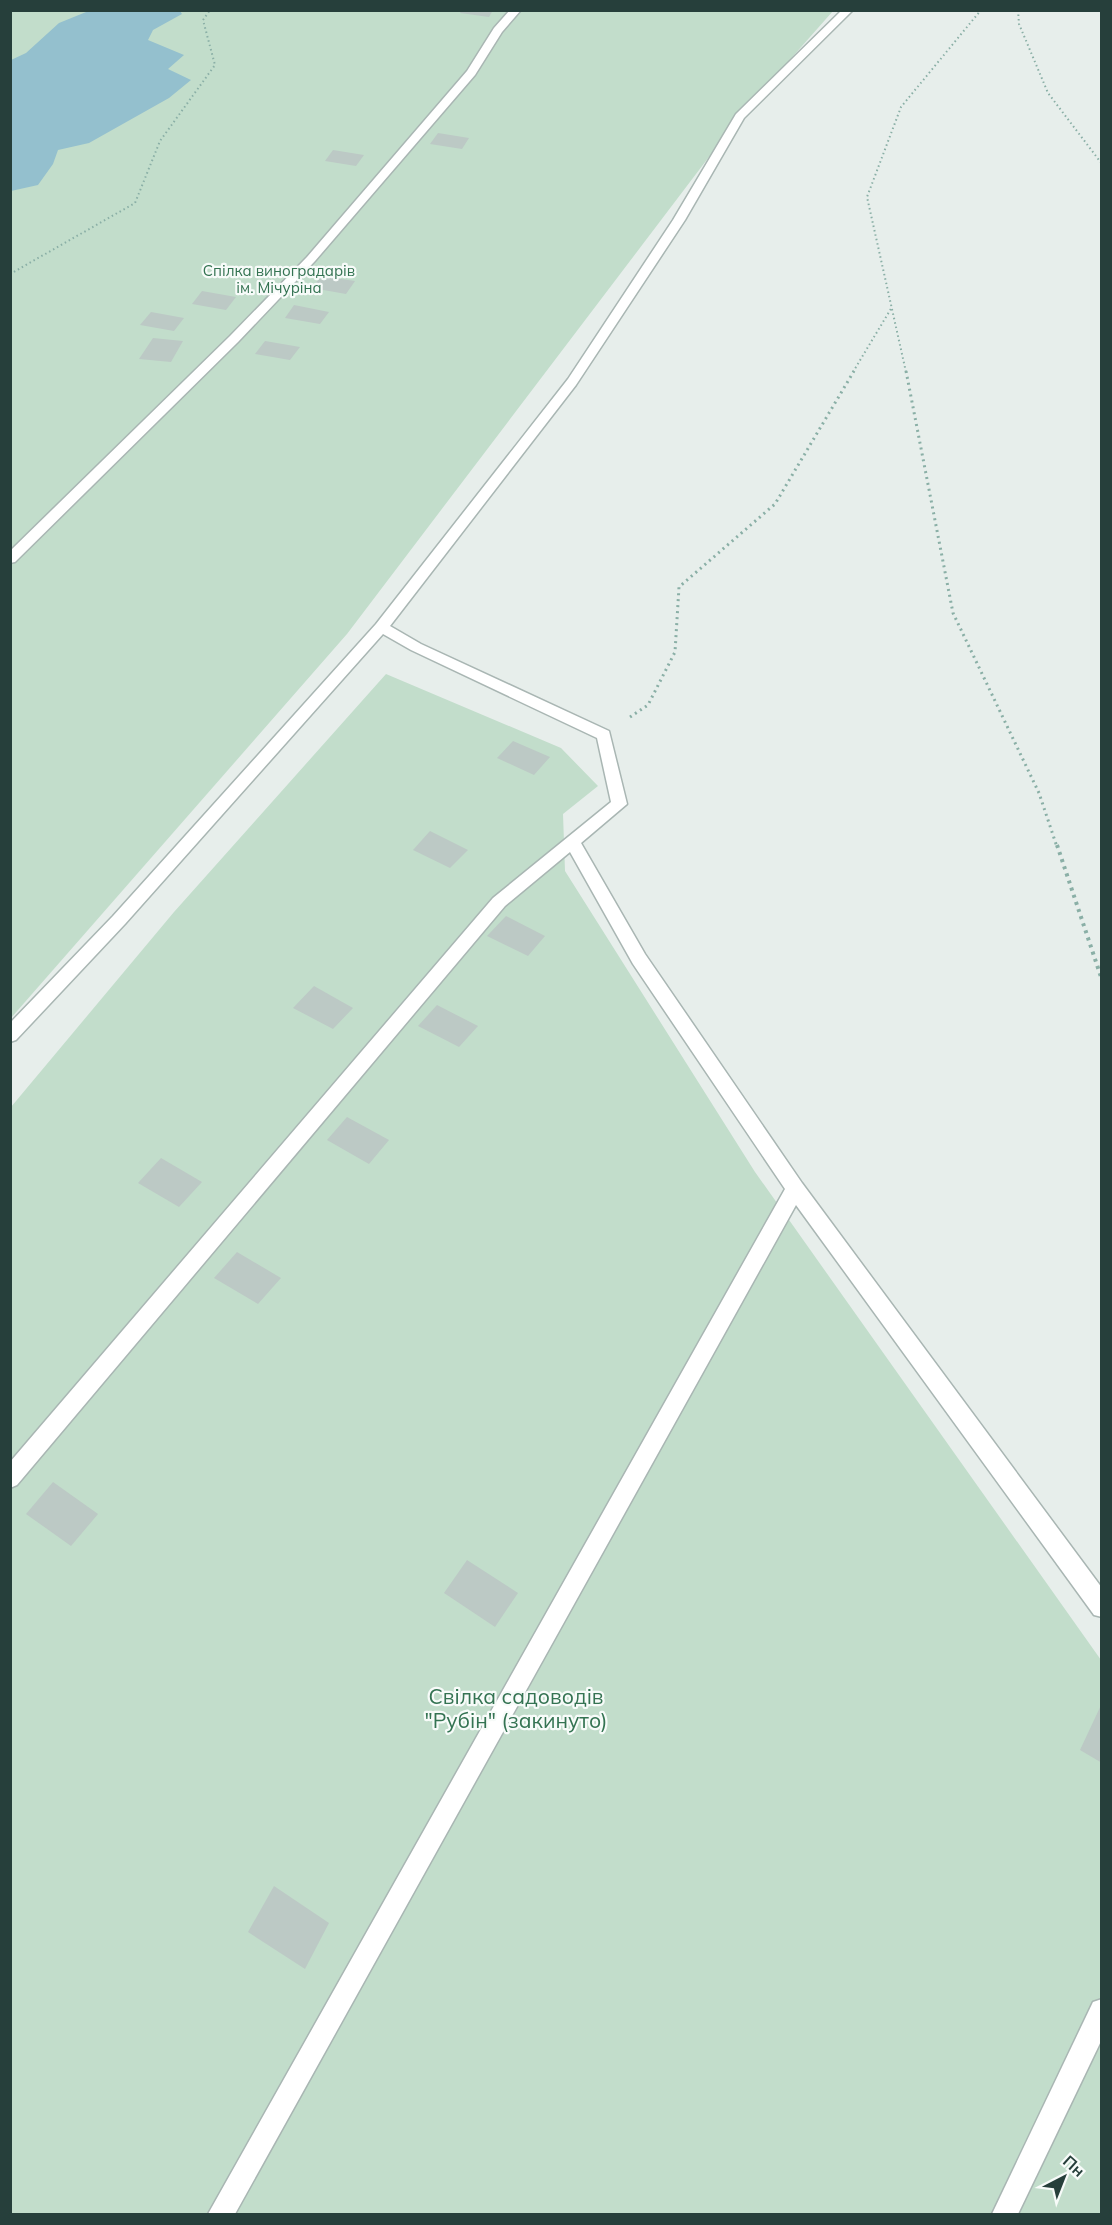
<svg xmlns="http://www.w3.org/2000/svg" width="1112" height="2225" viewBox="0 0 1112 2225" font-family="Mulish,sans-serif">
  <rect width="100%" height="100%" fill="#e7eeeb"/>
  <!-- green -->
  <g fill="#c2ddcb">
    <path d="M11 11H833L740 116 347 634 11 1018Z"/>
    <path d="M386 674 561 748 598 786 563 814 565 871 755 1172 1101 1660V2214H11V1107L174 912Z"/>
  </g>
  <!-- water -->
  <path fill="#94c0ce" d="M91 10 180 11 182 14 153 30 148 40 184 55 168 69 191 80 169 98 89 143 58 150 53 164 38 185 11 191V60L26 53 59 23Z"/>
  <!-- building -->
  <g fill="#bcc9c5">
    <path d="M462 10H493L489 17 460 13Z"/>
    <path d="M438 133 469 138 462 149 430 144Z"/>
    <path d="M333 150 364 155 356 166 325 161Z"/>
    <path d="M321 276 355 281 346 294 312 288Z"/>
    <path d="M202 291 236 297 226 310 192 304Z"/>
    <path d="M294 305 329 312 320 324 285 318Z"/>
    <path d="M151 312 184 318 174 331 140 325Z"/>
    <path d="M153 338 183 341 171 362 139 359Z"/>
    <path d="M265 341 300 347 290 360 255 354Z"/>
    <path d="M513 741 550 757 534 775 497 758Z"/>
    <path d="M430 831 468 850 450 868 413 850Z"/>
    <path d="M506 916 545 936 528 956 487 936Z"/>
    <path d="M314 986 353 1008 333 1029 293 1008Z"/>
    <path d="M437 1005 478 1026 459 1047 418 1026Z"/>
    <path d="M347 1117 389 1140 369 1164 327 1140Z"/>
    <path d="M161 1158 202 1182 179 1207 138 1183Z"/>
    <path d="M237 1252 281 1278 258 1304 214 1278Z"/>
    <path d="M53 1482 98 1514 71 1546 26 1514Z"/>
    <path d="M467 1560 518 1593 495 1627 444 1593Z"/>
    <path d="M1102 1703V1763L1080 1750Z"/>
    <path d="M274 1886 329 1923 305 1969 248 1932Z"/>
  </g>
  <g fill="none" stroke-linecap="round" stroke-linejoin="round">
    <defs>
      <g id="service">
        <path d="M510 10H521L502 32 475 75 315 261 238 342 15 562 10 563V551L230 336 307 257 467 71 494 28Z"/>
        <path d="M842 10H853L744 118 685 220 576 385 390 626 421 644 609 731 627 804 581 843 645 954 802 1183 1102 1588V1617L1094 1615 796 1205 235 2214H208L785 1189 633 964 570 852 505 906 17 1485 10 1488V1462L493 898 611 802 597 738 411 650 383 634 125 924 16 1040 10 1042V1023L113 916 376 624 568 379 673 220 736 114Z"/>
        <path d="M1102 1999V2039L1018 2214H992L1093 2002Z"/>
      </g>
    </defs>
    <!-- service casing -->
    <use href="#service" stroke="#a9b6b3" stroke-width="3"/>
    <!-- path-far2 -->
    <g stroke="#8aafa6" stroke-width="2" stroke-dasharray="1.5 3" stroke-linecap="butt">
      <path d="M1018 10 1019 24 1048 93 1102 164"/>
      <path d="M10 274 135 203 160 141 215 65 203 20 210 10"/>
      <path d="M853 372 892 307"/>
      <path d="M906 372 867 197 901 107 981 10"/>
    </g>
    <!-- path-far1 -->
    <g stroke="#8aafa6" stroke-width="3" stroke-dasharray="2 4" stroke-linecap="butt">
      <path d="M906 371 953 613 1039 793 1057 847"/>
      <path d="M630 717 648 705 675 652 679 587 775 504 854 371"/>
    </g>
    <!-- path -->
    <path stroke="#8aafa6" stroke-width="4" stroke-dasharray="3 4.5" stroke-linecap="butt" d="M1057 845 1102 980"/>
    <!-- service -->
    <use href="#service" fill="#fff" fill-rule="evenodd"/>
  </g>
  <g text-anchor="middle" dominant-baseline="central" stroke-width="4.5" stroke-linejoin="round" paint-order="stroke">
    <!-- far-park labels -->
    <g font-size="15" fill="#347352" stroke="#f7fbf9">
      <text x="279" y="270">Спілка виноградарів<tspan x="279" dy="17">ім. Мічуріна</tspan></text>
    </g>
    <!-- near-park labels -->
    <g font-size="21" fill="#347352" stroke="#f7fbf9">
      <text x="516" y="1696">Свілка садоводів<tspan x="516" dy="24">"Рубін" (закинуто)</tspan></text>
    </g>
  </g>
  <!-- border -->
  <rect width="1112" height="2225" fill="none" stroke="#263f3b" stroke-width="24"/>
  <!-- north arrow -->
  <g transform="translate(1064 2177) rotate(42)" stroke="#f7fbf9" stroke-width="4.5" paint-order="stroke">
  <path d="M0-4.5L10 22L0 15L-10 22Z" fill="#263f3b"/>
  <text y="-9" font-size="16" font-weight="bold" text-anchor="middle" fill="#263f3b">Пн</text>
  </g>
</svg>
